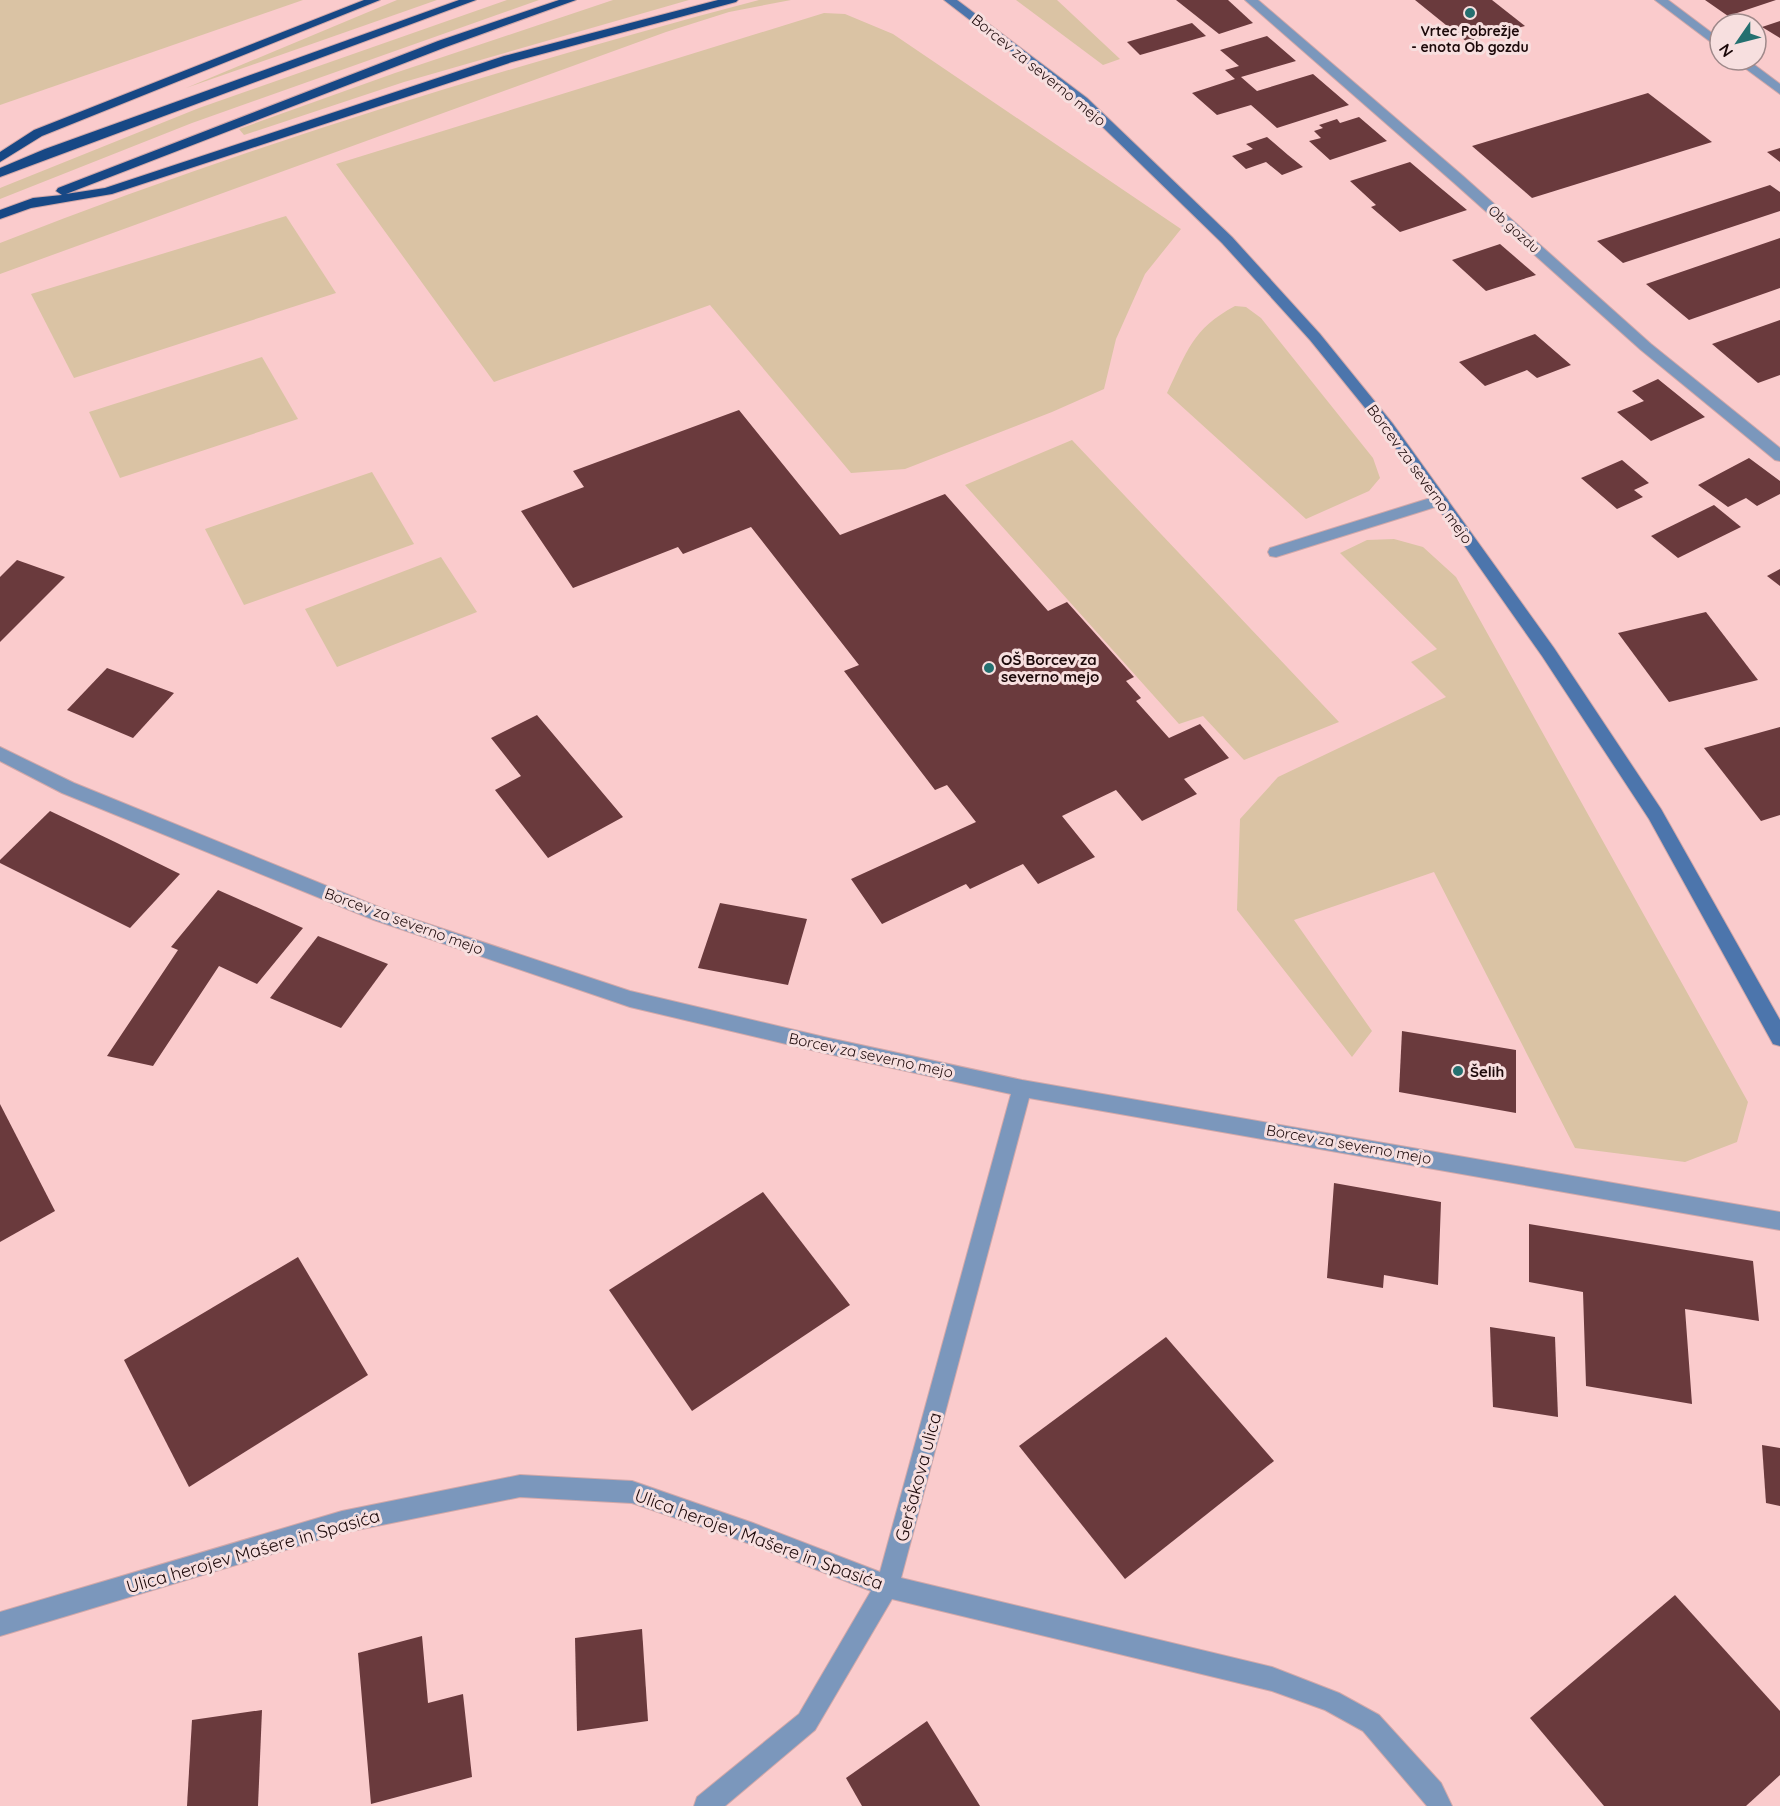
<svg xmlns="http://www.w3.org/2000/svg" width="1780" height="1806" viewBox="0 0 1780 1806" font-family="Quicksand,sans-serif">
  <rect width="100%" height="100%" fill="#facbcc"/>
  <!-- green -->
  <g fill="#dac3a4">
    <path d="M0 0H303L0 105Z"/>
    <path d="M397 0H437L186 88Z"/>
    <path d="M507 0H539L192 123 0 199V188L199 108Z"/>
    <path d="M613 0H689L404 82 244 135 239 129 395 73Z"/>
    <path d="M759 0H791L729 12 666 32 0 274V243C247 146 502 68 759 0Z"/>
    <path d="M1016 0H1057L1120 59 1103 65Z"/>
    <path d="M824 13 845 14 893 34 1181 229 1145 274 1116 339 1104 389 1052 412 905 469 851 473 710 305 494 382 336 164Z"/>
    <path d="M286 216 336 293 74 378 31 294Z"/>
    <path d="M1235 306 1246 307 1261 318 1373 458 1380 478 1369 491 1306 519 1167 393C1187 352 1192 329 1235 306Z"/>
    <path d="M262 357 298 419 120 478 89 412Z"/>
    <path d="M1072 440 1339 722 1244 760 1203 716 1179 724 965 485Z"/>
    <path d="M372 472 414 544 244 605 205 529Z"/>
    <path d="M1394 539 1423 547 1456 577 1748 1102 1737 1142 1685 1162 1575 1148 1434 872 1294 920 1372 1031 1352 1057 1237 910 1240 819 1278 777 1446 697 1411 662 1437 649 1340 553 1367 540Z"/>
    <path d="M441 557 477 612 337 667 305 609Z"/>
  </g>
  <!-- building -->
  <g fill="#6a3a3d">
    <path d="M1176 0H1228L1253 23 1219 34Z"/>
    <path d="M1415 0H1492L1525 26 1467 42Z"/>
    <path d="M1705 0H1776L1728 16Z"/>
    <path d="M1780 21V38L1762 27Z"/>
    <path d="M1192 23 1206 36 1140 55 1127 42Z"/>
    <path d="M1267 36 1296 61 1241 77 1257 91 1313 74 1349 105 1277 128 1251 105 1217 115 1192 93 1235 79 1225 70 1239 66 1220 50Z"/>
    <path d="M1648 93 1712 142 1532 198 1472 146Z"/>
    <path d="M1359 117 1387 141 1330 160 1309 141 1321 138 1314 131 1323 128 1319 125 1337 119 1340 123Z"/>
    <path d="M1267 137 1288 155 1303 167 1282 175 1266 162 1246 169 1232 156 1253 149 1246 144Z"/>
    <path d="M1780 148V162L1767 152Z"/>
    <path d="M1410 162 1437 185 1467 210 1400 232 1371 207 1376 205 1350 181Z"/>
    <path d="M1770 185 1780 192V211L1623 263 1597 241Z"/>
    <path d="M1780 238V288L1689 320 1646 284Z"/>
    <path d="M1500 244 1536 275 1486 291 1452 260Z"/>
    <path d="M1780 320V375L1758 383 1712 344Z"/>
    <path d="M1535 334 1571 365 1537 378 1527 370 1485 386 1459 362Z"/>
    <path d="M1658 379 1705 417 1651 441 1617 412 1644 401 1632 391Z"/>
    <path d="M739 410 840 535 945 494 1048 611 1067 602 1134 677 1126 681 1141 698 1136 701 1169 738 1200 724 1229 758 1184 779 1197 794 1142 821 1116 790 1062 816 1095 857 1038 884 1023 864 970 889 966 884 882 924 851 879 976 822 947 785 935 790 844 671 859 665 751 527 683 554 678 547 573 588 521 511 584 487 573 471Z"/>
    <path d="M1749 458 1780 481V494L1757 506 1746 498 1728 507 1698 485Z"/>
    <path d="M1622 460 1649 483 1634 490 1643 497 1617 509 1581 478Z"/>
    <path d="M1714 505 1741 527 1678 558 1651 536Z"/>
    <path d="M17 560 65 577 0 642V577Z"/>
    <path d="M1780 569V586L1767 576Z"/>
    <path d="M1706 612 1758 680 1669 702 1618 633Z"/>
    <path d="M107 668 174 693 133 738 67 710Z"/>
    <path d="M537 715 623 817 548 858 495 790 521 776 491 738Z"/>
    <path d="M1780 727V815L1761 821 1704 748Z"/>
    <path d="M50 811 115 842 180 874 130 928 0 863V860Z"/>
    <path d="M218 890 303 928 257 984 219 966 153 1066 107 1056 178 950 171 947Z"/>
    <path d="M720 903 807 919 788 985 698 968Z"/>
    <path d="M318 936 388 964 341 1028 270 998Z"/>
    <path d="M1402 1031 1516 1050V1113L1399 1092Z"/>
    <path d="M0 1104 55 1211 0 1242Z"/>
    <path d="M1334 1183 1441 1202 1438 1285 1384 1275 1383 1288 1327 1278Z"/>
    <path d="M763 1192 850 1305 692 1411 609 1290Z"/>
    <path d="M1529 1224 1753 1261 1759 1321 1685 1309 1692 1404 1586 1386 1583 1292 1529 1282Z"/>
    <path d="M298 1257 368 1375 189 1487 124 1360Z"/>
    <path d="M1490 1327 1555 1337 1558 1417 1493 1407Z"/>
    <path d="M1166 1337 1274 1461 1125 1579 1019 1446Z"/>
    <path d="M1762 1445 1780 1448V1506L1766 1503Z"/>
    <path d="M1675 1595 1780 1711V1775L1746 1806H1604L1530 1718Z"/>
    <path d="M642 1629 648 1721 577 1731 575 1638Z"/>
    <path d="M422 1636 428 1703 463 1694 472 1777 371 1804 358 1653Z"/>
    <path d="M262 1710 258 1806H187L192 1720Z"/>
    <path d="M927 1721 980 1806H862L846 1778Z"/>
  </g>
  <g fill="none" stroke-linecap="round" stroke-linejoin="round">
    <defs>
      <path id="lane" d="M1440 495 1445 496 1448 500 1445 504 1276 557 1270 556 1268 552 1270 548Z"/>
      <g id="street">
        <path d="M1245 0H1258L1463 176 1651 344 1780 448V461L1775 460 1641 350 1453 182Z"/>
        <path d="M1655 0H1668L1720 39V49Z"/>
        <path d="M1734 60H1748L1780 84V94Z"/>
        <path d="M0 747 74 783 386 910 630 991 824 1037 1022 1080 1780 1212V1230L1029 1098 901 1578 1272 1667 1339 1693 1379 1715 1441 1783 1452 1806H1427L1363 1731 1325 1710 1272 1691 892 1599 815 1730 725 1806H694L697 1797 799 1714 871 1591 753 1545 632 1503 520 1497 342 1533 0 1636V1612L342 1511 520 1475 632 1481 753 1523 880 1572 1011 1094 824 1053 630 1007 374 920 62 793 0 761Z"/>
      </g>
      <path id="secondary" d="M944 0H957L1087 98 1232 237 1320 334 1393 424 1554 648 1661 809 1780 1020V1046L1773 1044 1649 819 1542 656 1383 430 1310 340 1222 243 1079 104Z"/>
      <g id="highway">
        <path d="M364 0H380L42 136 0 162V152L34 130Z"/>
        <path d="M459 0H476L0 177V168L45 149Z"/>
        <path d="M559 0H576L446 47 66 194 105 188 504 56 718 0H738L736 2 512 62 112 194 31 208 0 219V210L33 198 62 195 56 191 58 188 438 41Z"/>
      </g>
    </defs>
    <!-- lane casing -->
    <use href="#lane" stroke="#d2a8a9" stroke-width="2"/>
    <!-- street casing -->
    <use href="#street" stroke="#d2a8a9" stroke-width="2"/>
    <!-- secondary casing -->
    <use href="#secondary" stroke="#d2a8a9" stroke-width="2"/>
    <!-- highway casing -->
    <use href="#highway" stroke="#d2a8a9" stroke-width="2"/>
    <!-- lane -->
    <use href="#lane" fill="#7b97bc" fill-rule="evenodd"/>
    <!-- street -->
    <use href="#street" fill="#7b97bc" fill-rule="evenodd"/>
    <!-- secondary -->
    <use href="#secondary" fill="#4c75ac" fill-rule="evenodd"/>
    <!-- highway -->
    <use href="#highway" fill="#174885" fill-rule="evenodd"/>
  </g>
  <!-- markers -->
  <g fill="#247070" stroke="#f7dfdf" stroke-width="2">
    <circle cx="1470" cy="13" r="6"/>
    <circle cx="989" cy="668" r="6"/>
    <circle cx="1458" cy="1071" r="6"/>
  </g>
  <g text-anchor="middle" dominant-baseline="central" stroke-width="6" stroke-linejoin="round" paint-order="stroke">
    <!-- far-poi labels -->
    <g font-size="14" font-weight="bold" fill="#1c090a" stroke="#f7dfdf">
      <text x="1470" y="31">Vrtec Pobrežje<tspan x="1470" dy="16">- enota Ob gozdu</tspan></text>
    </g>
    <!-- far-street labels -->
    <g font-size="14" fill="#1c090a" stroke="#f7dfdf">
      <text transform="translate(1514 229) rotate(42)">Ob gozdu</text>
    </g>
    <!-- street labels -->
    <g font-size="15" fill="#1c090a" stroke="#f7dfdf">
      <text transform="translate(1039 70) rotate(39)">Borcev za severno mejo</text>
      <text transform="translate(1420 474) rotate(54)">Borcev za severno mejo</text>
      <text transform="translate(404 921) rotate(20)">Borcev za severno mejo</text>
      <text transform="translate(871 1055) rotate(12)">Borcev za severno mejo</text>
      <text transform="translate(1349 1144) rotate(10)">Borcev za severno mejo</text>
    </g>
    <!-- poi labels -->
    <g font-size="15" font-weight="bold" fill="#1c090a" stroke="#f7dfdf" text-anchor="start">
      <text x="1001" y="659">OŠ Borcev za<tspan x="1001" dy="17">severno mejo</tspan></text>
      <text x="1470" y="1071">Šelih</text>
    </g>
    <!-- near-street labels -->
    <g font-size="18" fill="#1c090a" stroke="#f7dfdf">
      <text transform="translate(918 1477) rotate(-75)">Geršakova ulica</text>
      <text transform="translate(759 1539) rotate(20)">Ulica herojev Mašere in Spasića</text>
      <text transform="translate(253 1551) rotate(-16)">Ulica herojev Mašere in Spasića</text>
    </g>
  </g>
  <!-- north arrow -->
  <g transform="translate(1738 42) rotate(235)"><circle r="28" fill="#f7dfdf" stroke="#9f898a" stroke-width="1.5"/>
  <path d="M0-4.5L10 22L0 15L-10 22Z" fill="#247070"/>
  <text y="-9" font-size="16" font-weight="bold" text-anchor="middle" fill="#1c090a">N</text>
  </g>
</svg>
